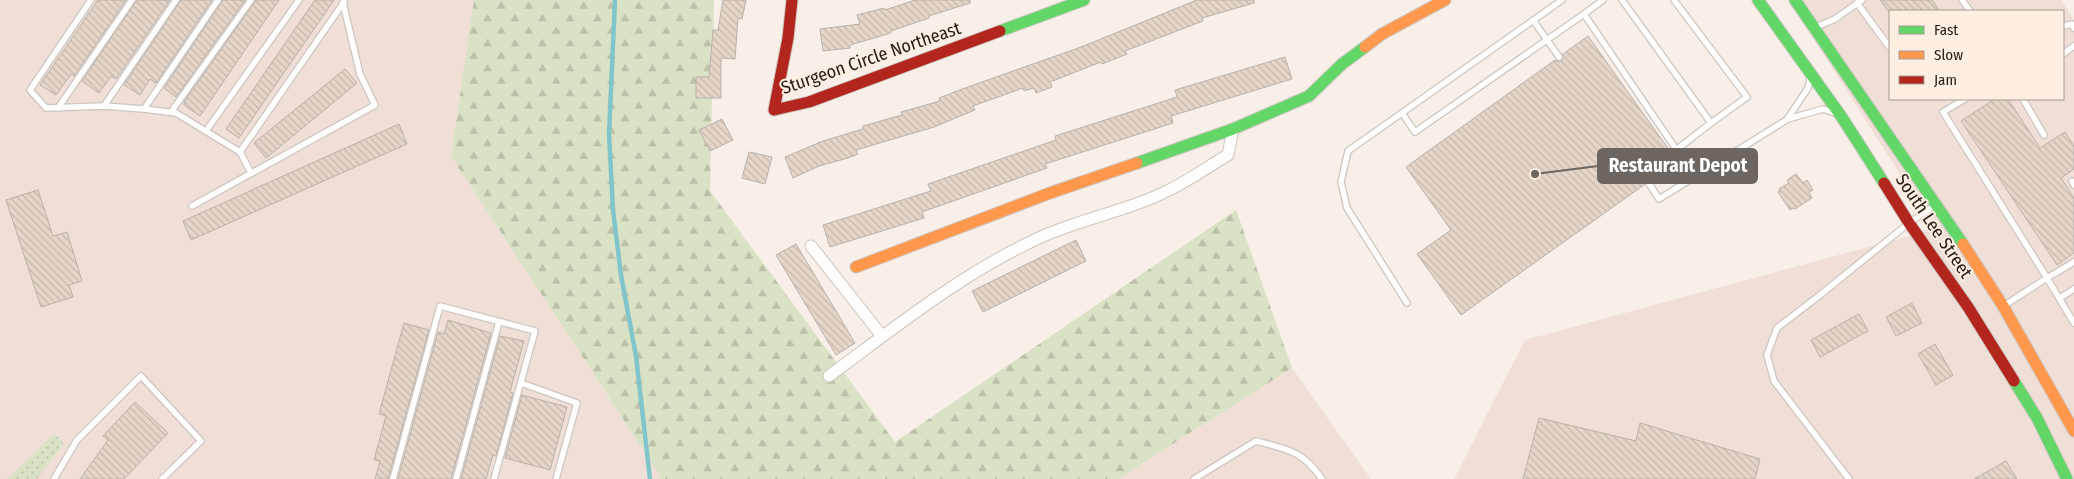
<svg xmlns="http://www.w3.org/2000/svg" width="2074" height="479" viewBox="0 0 2074 479" font-family="'Fira Sans Condensed',sans-serif">
  <style>
    .commercial { fill: #efdfd7; fill-rule: evenodd }
    .grass { fill: url(#grass-dots) }
    .forest { fill: url(#forest-firs) }
    .lines { fill: none; stroke-linecap: round; stroke-linejoin: round }
    .stream { stroke: #81c5cb; stroke-width: 4.5 }
    .building { fill: url(#building-back-hatch); stroke: #b8b1ac }
    .lane-casing { stroke: #cdc6c0; stroke-width: 8 }
    .street-casing { stroke: #cdc6c0; stroke-width: 13 }
    .fast-casing { stroke: #cdc6c0; stroke-width: 13 }
    .slow-casing { stroke: #cdc6c0; stroke-width: 13 }
    .jam-casing { stroke: #cdc6c0; stroke-width: 13 }
    .lane { stroke: #fefdfc; stroke-width: 5.5 }
    .street { stroke: #fefdfc; stroke-width: 11 }
    .fast { stroke: #63d668; stroke-width: 11 }
    .slow { stroke: #ff974d; stroke-width: 11 }
    .jam { stroke: #b3261e; stroke-width: 11 }
    .labels { text-anchor: middle; dominant-baseline: central; stroke-width: 4; stroke-linejoin: round; paint-order: stroke }
    .street-label { font-size: 18px; fill: #231c17; stroke: #fdeee2 }
    .leader { fill: none; stroke: #6d6660; stroke-width: 2 }
    .callout-dot { fill: #6d6660; stroke: #fdeee2; stroke-width: 2 }
    .callout { fill: #6d6660; stroke: #6d6660; stroke-width: 2 }
    .callout-label { font-size: 19px; text-anchor: middle; font-weight: bold; fill: #fff }
  </style>
  <defs>
    <pattern id="grass-dots" width="8" height="8" patternUnits="userSpaceOnUse" patternTransform="scale(1.25)"><rect width="8" height="8" fill="#d9e2c5"/><path d="M2 2h.1M6 6h.1" fill="none" stroke="#bac1a8" stroke-width="1.8" stroke-linecap="round"/></pattern>
    <pattern id="forest-firs" width="22" height="20" patternUnits="userSpaceOnUse" patternTransform="scale(1.25)"><rect width="22" height="20" fill="#d9e2c5"/><path d="M5 1l3.5 6h-7zM16 11l3.5 6h-7z" fill="#bac1a8"/></pattern>
    <pattern id="building-back-hatch" width="6" height="6" patternUnits="userSpaceOnUse" patternTransform="scale(1.25)"><rect width="6" height="6" fill="#e5d6c9"/><path d="M-1 5l2 2M0 0l6 6M5-1l2 2" fill="none" stroke="#c4b7ac"/></pattern>
  </defs>
  <rect width="100%" height="100%" fill="#f7efe8"/>
  <g class="commercial">
    <path d="M0,0H474L451,156L661,477L660,479H0Z"/>
    <path d="M1789,0H2061L2074,20V479H1454L1525,340L1935,229ZM1890,11H2063V99H1890Z"/>
    <path d="M1292,368L1371,479H1118Z"/>
  </g>
  <path class="grass" d="M56,436L62,441L63,444L37,479H7L51,437Z"/>
  <path class="forest" d="M474,0H714L710,191L895,442L1236,210L1292,368L1118,479H660L661,477L451,156Z"/>
  <g class="lines">
    <path class="stream" d="M615,0L609,134L613,210L621,275L636,356L650,479"/>
  </g>
  <g class="building">
    <path d="M98,0H126L74,76L71,74L56,95L40,85Z"/>
    <path d="M137,0H170L116,79L111,76L99,93L82,81Z"/>
    <path d="M181,0H212L156,83L150,79L140,95L124,85Z"/>
    <path d="M223,0H245L176,97L164,88Z"/>
    <path d="M256,0H279L200,116L184,105V102Z"/>
    <path d="M315,0H334L239,138L226,129Z"/>
    <path d="M723,0H746L742,19L738,18L735,59L721,58V98H696V77H709L713,30H718Z"/>
    <path d="M915,0H970V3L929,16V18L891,31V33L850,45V48L823,51L820,29L860,24L857,15L884,8L885,10Z"/>
    <path d="M1197,0H1254V3L1202,18L1203,21L1125,51L1127,54L1102,64L1101,62L1050,82L1052,87L1036,93L1034,88L1024,91L1023,88L973,106L975,110L934,127L856,150L858,154L848,158L819,166L793,178L785,157L823,141L863,129V126L902,115L901,112L940,101L939,98L965,88L1081,47Z"/>
    <path d="M1880,0H1932L1940,11H1888Z"/>
    <path d="M1588,36L1677,161L1652,179L1645,178L1644,185L1461,315L1417,254L1451,230L1406,167L1555,60L1559,62L1562,60L1563,54Z"/>
    <path d="M1285,57L1292,79L1171,116L1173,123L1045,164L1047,168L922,212L924,218L830,247L823,225L931,191L928,184L1056,140L1055,136L1177,97L1175,90Z"/>
    <path d="M345,69L357,83L266,158L254,143Z"/>
    <path d="M1995,99H2008L2040,148L2065,132L2074,146V169L2061,178L2074,198V253L2057,265L1961,121Z"/>
    <path d="M722,119L733,140L710,151L699,130Z"/>
    <path d="M399,124L407,144L191,240L183,221Z"/>
    <path d="M749,152L772,157L765,184L742,178Z"/>
    <path d="M1796,174L1803,183L1807,180L1813,190L1809,192L1812,198L1795,209L1794,208L1790,210L1778,192L1780,191L1779,189L1789,183L1787,180Z"/>
    <path d="M38,190L53,236L67,232L82,281L69,285L73,297L41,307L6,200Z"/>
    <path d="M1076,240L1086,261L983,312L972,291Z"/>
    <path d="M796,244L855,343L836,355L776,255Z"/>
    <path d="M1912,303L1922,323L1896,336L1886,317Z"/>
    <path d="M1859,314L1868,331L1820,357L1811,340Z"/>
    <path d="M448,320L491,333L451,479H398L438,332L444,334Z"/>
    <path d="M404,323L429,330L388,479H375L380,461L374,460L386,416L379,414Z"/>
    <path d="M500,336L524,341L510,392L513,393L496,456L493,455L486,479H461Z"/>
    <path d="M1935,344L1953,375L1936,385L1918,354Z"/>
    <path d="M522,395L567,407L550,470L505,458Z"/>
    <path d="M135,402L168,433L124,479H80L108,440L103,436Z"/>
    <path d="M1539,418L1636,441L1640,423L1760,459L1755,479H1523Z"/>
    <path d="M2006,461L2017,479H1974Z"/>
  </g>
  <g class="lines">
    <defs>
      <g id="lane">
        <path d="M91,0L30,90L46,108L104,106L144,109L218,0"/>
        <path d="M1603,0L1584,14L1695,177"/>
        <path d="M1622,0L1711,123L1747,97L1674,0"/>
        <path d="M1962,0L1970,11"/>
        <path d="M1857,3L1890,48"/>
        <path d="M1533,20L1559,57"/>
        <path d="M2063,26L2072,24L2074,28"/>
        <path d="M1816,27L1835,19L1862,0"/>
        <path d="M2063,54L2074,46"/>
        <path d="M1965,99L1943,112L2047,278L2005,305"/>
        <path d="M2023,99L2044,135"/>
        <path d="M104,106L176,0"/>
        <path d="M58,108L132,0"/>
        <path d="M144,109L176,113L240,152L344,2"/>
        <path d="M171,112L251,0"/>
        <path d="M1402,113L1415,132L1584,14"/>
        <path d="M1788,118L1808,88L1810,79"/>
        <path d="M206,131L299,0"/>
        <path d="M1676,150L1711,123"/>
        <path d="M240,152L251,173"/>
        <path d="M2072,181L2074,185"/>
        <path d="M1648,182L1659,199L1788,119L1823,109L1835,113"/>
        <path d="M192,206L375,105L360,74L343,3"/>
        <path d="M2074,262L2047,278L2074,323"/>
        <path d="M2060,298L2074,289"/>
        <path d="M1407,303L1347,208L1341,182L1348,151L1562,0"/>
        <path d="M521,383L577,403L556,479"/>
        <path d="M54,479L77,440L141,376L201,441L162,479"/>
        <path d="M393,479L440,306L535,331L494,479"/>
        <path d="M456,479L499,322"/>
        <path d="M1194,479L1256,441C1287,449 1303,451 1322,479"/>
        <path d="M1849,479L1774,381L1767,355L1777,328L1820,295L1909,223L1934,206"/>
      </g>
      <g id="street">
        <path d="M811,246L882,336"/>
        <path d="M829,376C897,326 964,272 1041,237C1083,218 1132,210 1173,188C1191,179 1209,166 1228,155L1233,129"/>
      </g>
      <g id="fast">
        <path d="M1758,0L1841,116L1884,183"/>
        <path d="M1795,0L1963,244"/>
        <path d="M1000,31L1084,0"/>
        <path d="M1137,163L1233,129L1309,96L1342,64L1365,47"/>
        <path d="M2014,381L2037,418L2067,479"/>
      </g>
      <g id="slow">
        <path d="M1365,47L1382,34L1445,0"/>
        <path d="M1963,244L2003,306L2074,431"/>
        <path d="M856,267L1050,193L1137,163"/>
      </g>
      <g id="jam">
        <path d="M792,0L788,38L774,110L809,102L1000,31"/>
        <path d="M1884,183L1909,223L1968,307L2014,381"/>
      </g>
    </defs>
    <use href="#lane" class="lane-casing"/>
    <use href="#street" class="street-casing"/>
    <use href="#fast" class="fast-casing"/>
    <use href="#slow" class="slow-casing"/>
    <use href="#jam" class="jam-casing"/>
    <use href="#lane" class="lane"/>
    <use href="#street" class="street"/>
    <use href="#fast" class="fast"/>
    <use href="#slow" class="slow"/>
    <use href="#jam" class="jam"/>
  </g>
  <g class="labels">
    <g class="street-label">
      <text transform="translate(871 58) rotate(-19)">Sturgeon Circle Northeast</text>
      <text transform="translate(1934 226) rotate(56)">South Lee Street</text>
    </g>
  </g>
  <path class="leader" d="M1535 174L1598 166"/>
  <circle class="callout-dot" cx="1535" cy="174" r="5"/>
  <rect class="callout" x="1598" y="149" width="159" height="34" rx="5"/>
  <g class="callout-label">
    <text x="1678" y="172">Restaurant Depot</text>
  </g>
  <rect x="1889" y="10" width="175" height="90" fill="#fdeee2" stroke="#a69a91"/>
  <rect x="1899" y="26" width="25" height="8" fill="#63d668" stroke="#a69a91"/>
  <text x="1934" y="35" font-size="15" fill="#231c17">Fast</text>
  <rect x="1899" y="51" width="25" height="8" fill="#ff974d" stroke="#a69a91"/>
  <text x="1934" y="60" font-size="15" fill="#231c17">Slow</text>
  <rect x="1899" y="76" width="25" height="8" fill="#b3261e" stroke="#a69a91"/>
  <text x="1934" y="85" font-size="15" fill="#231c17">Jam</text>
</svg>
